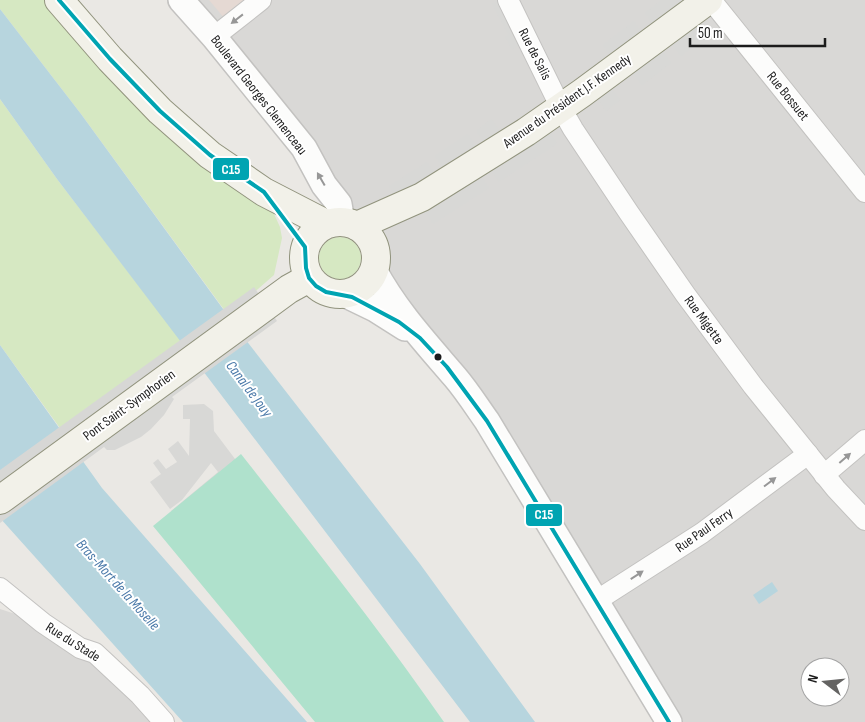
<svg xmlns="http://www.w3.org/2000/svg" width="865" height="722" viewBox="0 0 865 722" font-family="'Sofia Sans Condensed',sans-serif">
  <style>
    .residential { fill: #d9d8d6; fill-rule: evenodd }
    .religious { fill: #d8d8d6 }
    .military { fill: #e5d9d3 }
    .grass { fill: #d6e8c2 }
    .pitch { fill: #afe1cc }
    .water { fill: #b7d5de }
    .pier { fill: #d7d7d5 }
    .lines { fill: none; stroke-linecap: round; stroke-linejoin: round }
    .minor-casing { stroke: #c3c2c0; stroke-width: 22 }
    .tertiary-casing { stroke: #c3c2c0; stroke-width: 28 }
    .secondary-casing { stroke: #91937d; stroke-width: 30 }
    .minor { stroke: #fcfcfb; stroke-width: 20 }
    .tertiary { stroke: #fcfcfb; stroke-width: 25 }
    .secondary { stroke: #f2f1e9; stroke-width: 28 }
    .bus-1-casing { stroke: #fff; stroke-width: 8 }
    .bus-1 { stroke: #00a4b2; stroke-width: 4 }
    .oneway { fill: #979797 }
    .bus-dot { fill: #1c1c1c; stroke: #fff; stroke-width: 2 }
    .labels { text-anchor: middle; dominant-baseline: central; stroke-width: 4; stroke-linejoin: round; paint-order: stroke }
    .street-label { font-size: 14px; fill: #1c1c1c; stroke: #fff }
    .water-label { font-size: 15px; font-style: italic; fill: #4a79a9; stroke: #fff }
    .line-badge { stroke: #fff; stroke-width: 2 }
    .badge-label { font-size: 14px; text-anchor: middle; font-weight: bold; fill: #fff }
  </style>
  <rect width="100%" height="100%" fill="#eae8e4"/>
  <g class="residential">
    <path d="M174,0H865V722H669L457,379L324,185ZM810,667H840V697H810Z"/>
    <path d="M0,609L43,623L164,722H0Z"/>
  </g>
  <g class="religious">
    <path d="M498,0L520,45L512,50L505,37L510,34L507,33L492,4Z"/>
    <path d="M662,0H685L653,24L645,13Z"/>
    <path d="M634,21L642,33L611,56L603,45Z"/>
    <path d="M699,24L707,36L681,56L672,44Z"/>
    <path d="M663,52L671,63L642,85L633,73Z"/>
    <path d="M612,89L621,100L606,111L598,100Z"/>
    <path d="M492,119L500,131L483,142L476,130Z"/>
    <path d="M551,133L557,144L499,182L490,170L540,137Z"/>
    <path d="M468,134L476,146L443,167L435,156Z"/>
    <path d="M427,162L435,174L397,198L389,186Z"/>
    <path d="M481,176L489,188L433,224L425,212Z"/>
    <path d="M204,404L213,411L214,431L287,528L171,511L218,472L211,463L182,500L170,509L150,482L161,474L153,463L158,459L166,469L177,462L168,449L178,441L189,456L190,419H183V405Z"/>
  </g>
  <path class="military" d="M209,0H247L225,19Z"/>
  <g class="grass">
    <path d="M0,0H62L264,192L280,227L282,238L274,275L228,315L81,114L0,9Z"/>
    <path d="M0,99L57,179L185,346L65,435L0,345Z"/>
    <circle cx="340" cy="258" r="21"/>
  </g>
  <path class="pitch" d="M241,454C310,542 380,630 444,722H315L153,526Z"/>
  <g class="water">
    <path d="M0,9L81,114L242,335L420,564L535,722H470L57,179L0,99Z"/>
    <path d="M0,345L102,488L307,722H183L0,518Z"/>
    <path d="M772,582L778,591L759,604L753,595Z"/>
  </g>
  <path class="pier" d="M254,287L277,321L172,397L174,399L164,415L151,429L141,437L115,450H107L104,447L0,523V470Z"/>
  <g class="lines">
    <defs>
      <g id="minor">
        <path d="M508,0L561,108L573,129L629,213L685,294L753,386L836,489L865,520"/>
        <path d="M711,0L865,192"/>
        <path d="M214,37L261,0"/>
        <path d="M824,475L865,440"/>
        <path d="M0,588L43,623L80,648L95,653L140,695L164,722"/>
        <path d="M596,601L702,533L808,454"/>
      </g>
      <g id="tertiary">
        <path d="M181,0L214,37L304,148L324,185L339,204L342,222"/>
        <path d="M374,270C396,311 426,343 455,377C467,391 477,407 487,421L669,722"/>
        <path d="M344,294L375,309L405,328"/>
      </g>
      <g id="secondary">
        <path d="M59,0L110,59L160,111L210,155L264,192L326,224"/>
        <circle cx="340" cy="258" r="36"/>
        <path d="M357,226L422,197L526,132L582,93L708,0"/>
        <path d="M0,500L289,289L309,278"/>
      </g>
    </defs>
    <use href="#minor" class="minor-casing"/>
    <use href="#tertiary" class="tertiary-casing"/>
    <use href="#secondary" class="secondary-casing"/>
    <use href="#minor" class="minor"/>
    <use href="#tertiary" class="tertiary"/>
    <use href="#secondary" class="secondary"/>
    <defs>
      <path id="bus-1" d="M59,0L110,59L160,111L210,155L264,192L305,247L306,268L309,278L316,286L326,292L352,297L399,322L420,338L447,367L487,421L669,722"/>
    </defs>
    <use href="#bus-1" class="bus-1-casing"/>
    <use href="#bus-1" class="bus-1"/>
  </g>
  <defs><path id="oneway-solid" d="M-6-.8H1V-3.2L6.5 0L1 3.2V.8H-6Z" transform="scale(1.25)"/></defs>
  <g class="oneway">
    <use href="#oneway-solid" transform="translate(237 19) rotate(142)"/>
    <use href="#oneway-solid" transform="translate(321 179) rotate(-120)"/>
    <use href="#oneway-solid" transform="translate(845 458) rotate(-41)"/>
    <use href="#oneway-solid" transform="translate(770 482) rotate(-37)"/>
    <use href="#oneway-solid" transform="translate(637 575) rotate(-33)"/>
  </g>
  <circle class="bus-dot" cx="438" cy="357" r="4.5"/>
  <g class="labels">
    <g class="street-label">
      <text transform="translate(535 54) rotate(63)">Rue de Salis</text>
      <text transform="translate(259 95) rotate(52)">Boulevard Georges Clemenceau</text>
      <text transform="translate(788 96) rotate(51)">Rue Bossuet</text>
      <text transform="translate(567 101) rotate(-35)">Avenue du Président J.F. Kennedy</text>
      <text transform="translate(704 320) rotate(54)">Rue Migette</text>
      <text transform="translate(129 405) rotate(-36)">Pont Saint-Symphorien</text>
      <text transform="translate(704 530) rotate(-35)">Rue Paul Ferry</text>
      <text transform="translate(73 642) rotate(32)">Rue du Stade</text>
    </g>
    <g class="water-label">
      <text transform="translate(249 389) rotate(53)">Canal de Jouy</text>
      <text transform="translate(118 585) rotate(48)">Bras-Mort de la Moselle</text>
    </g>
  </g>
  <g class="line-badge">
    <rect x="212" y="157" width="38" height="24" rx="5" fill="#00a4b2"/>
    <rect x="525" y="503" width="38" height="24" rx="5" fill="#00a4b2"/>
  </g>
  <g class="badge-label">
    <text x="231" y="174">C15</text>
    <text x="544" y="519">C15</text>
  </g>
  <g transform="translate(825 682) rotate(286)"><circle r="24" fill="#ffffff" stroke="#a4a4a4"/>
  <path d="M0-4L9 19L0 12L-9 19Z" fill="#646362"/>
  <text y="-8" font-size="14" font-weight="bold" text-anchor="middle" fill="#1c1c1c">N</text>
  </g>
  <path d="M690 38v8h135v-8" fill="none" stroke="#1c1c1c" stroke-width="2.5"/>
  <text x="698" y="38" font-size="15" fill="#1c1c1c" stroke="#ffffff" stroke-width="4" paint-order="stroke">50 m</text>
</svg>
